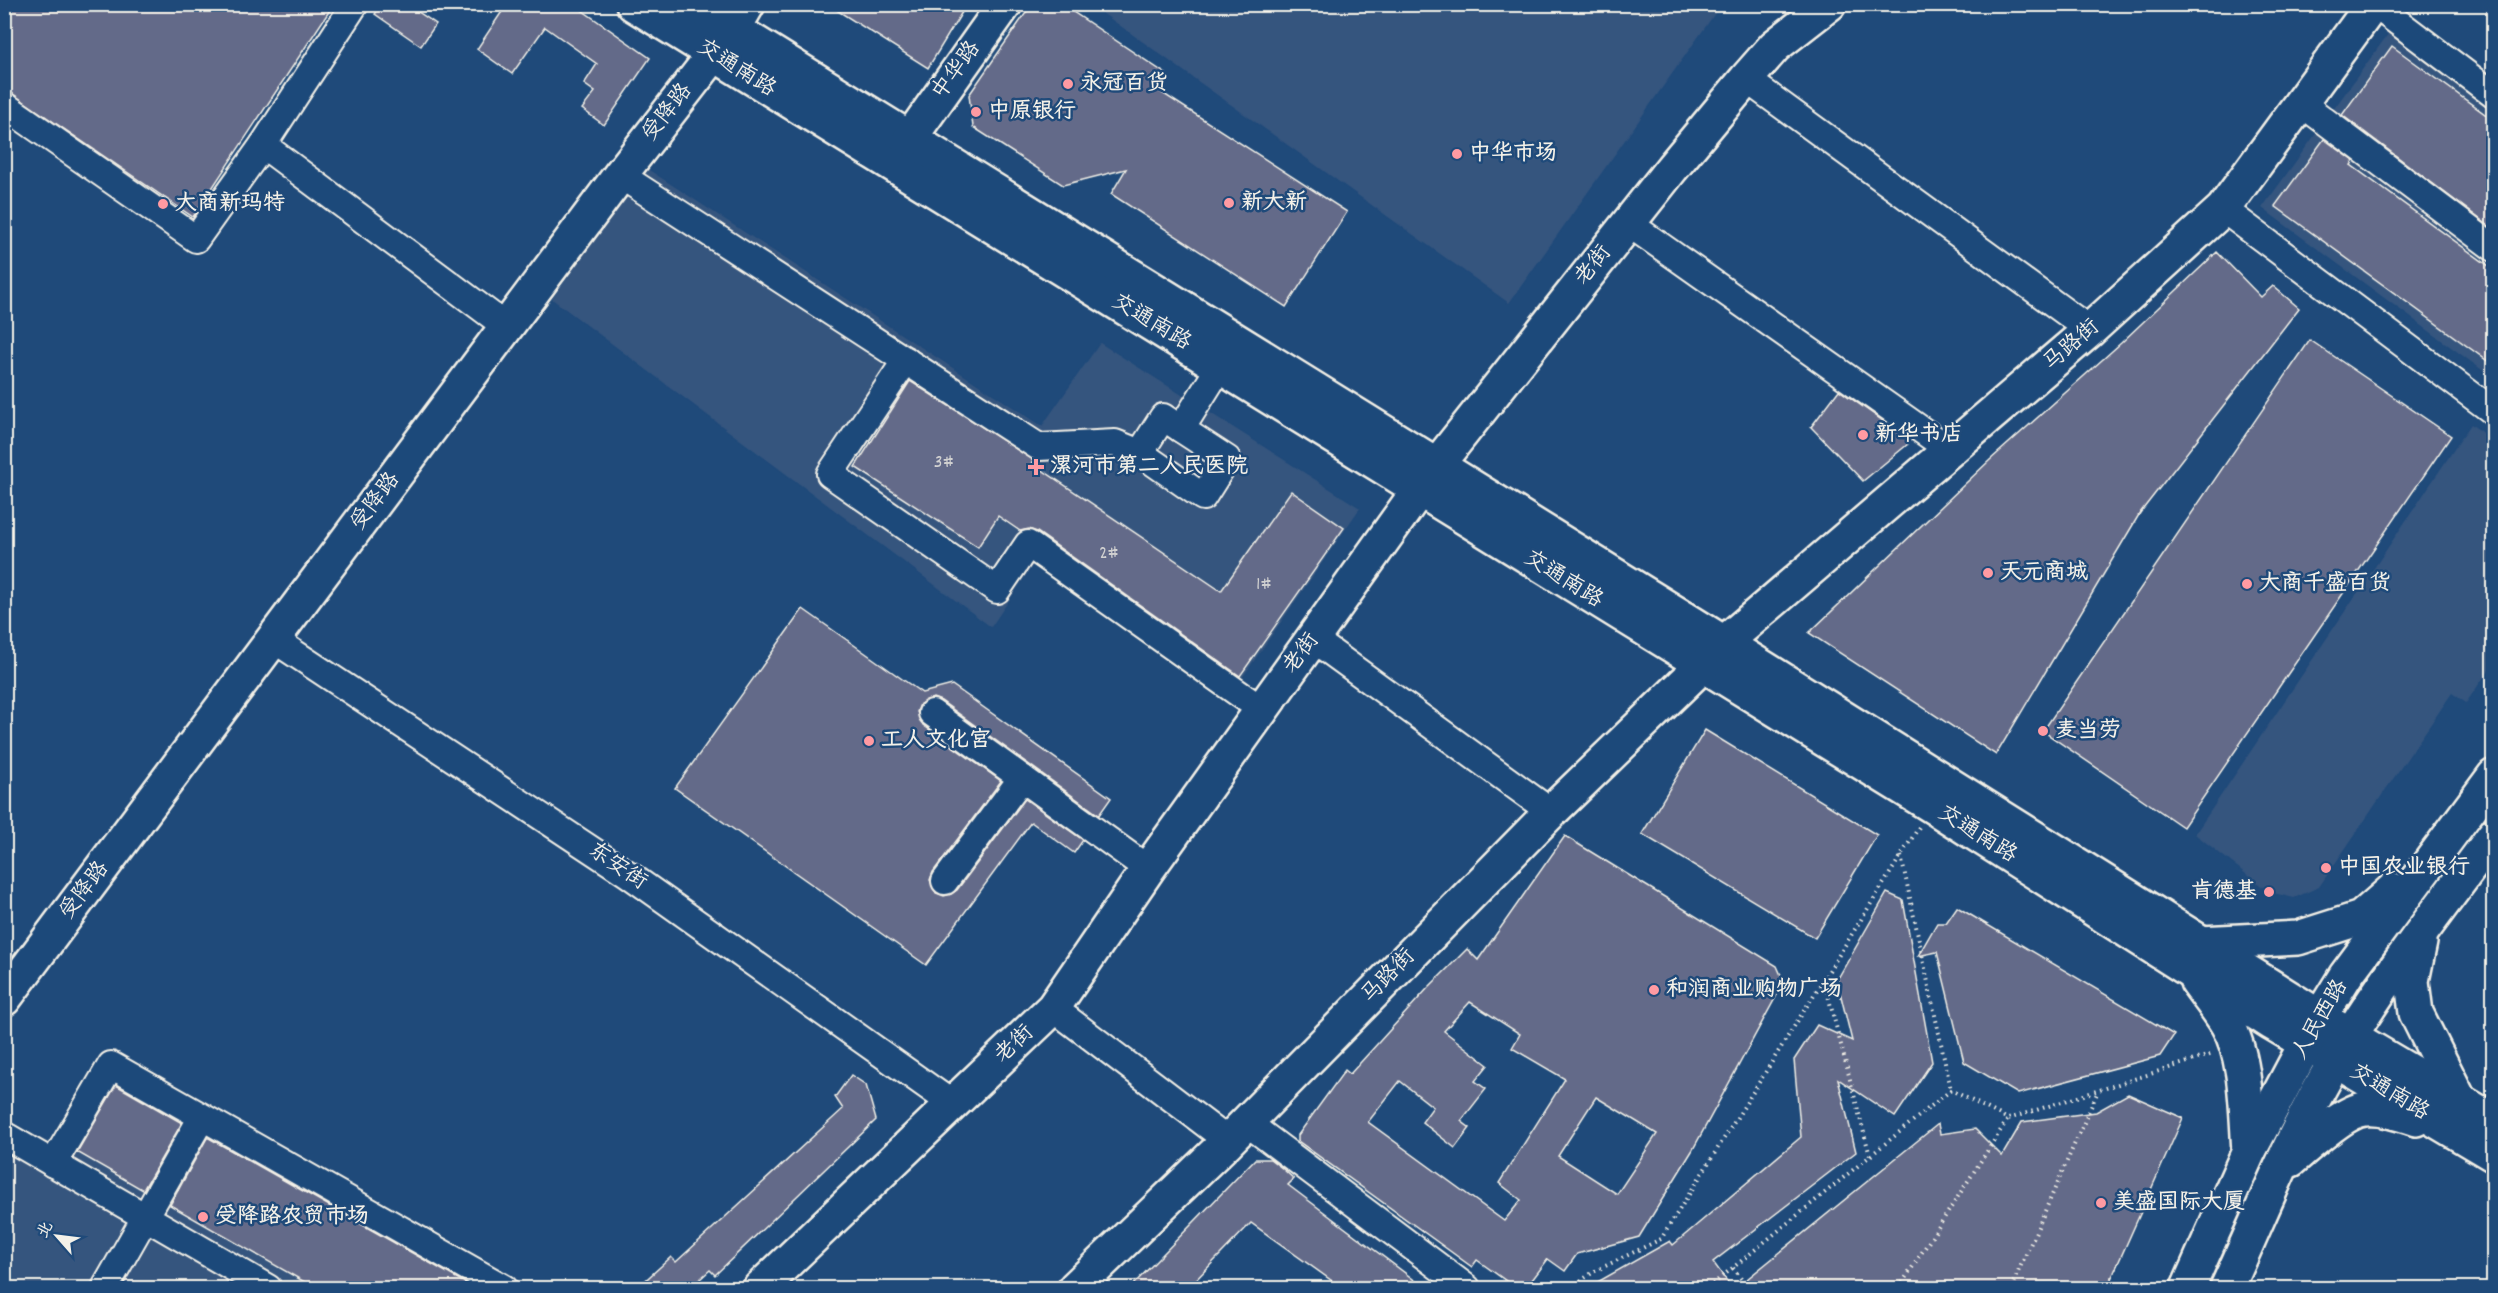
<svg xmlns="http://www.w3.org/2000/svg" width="2498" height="1293" viewBox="0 0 2498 1293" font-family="Dekko,'LXGW WenKai TC',sans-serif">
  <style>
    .built { fill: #34547e }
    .building { fill: #646b89; stroke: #f4f1e8; stroke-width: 1.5; fill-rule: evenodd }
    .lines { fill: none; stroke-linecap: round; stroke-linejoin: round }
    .street-casing { stroke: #f4f1e8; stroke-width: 30 }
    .secondary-casing { stroke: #f4f1e8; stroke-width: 38 }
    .path { stroke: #f4f1e8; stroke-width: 4; stroke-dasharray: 1.5 4.5; stroke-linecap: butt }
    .street { stroke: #1f4a7a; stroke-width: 26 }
    .secondary { stroke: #1f4a7a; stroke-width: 33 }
    .poi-dot { fill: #ff9aa2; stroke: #1f4a7a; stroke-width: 2 }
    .labels { text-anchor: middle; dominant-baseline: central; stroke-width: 5; stroke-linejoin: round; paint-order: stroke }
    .number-label { font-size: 20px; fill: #d0d0d0 }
    .street-label { font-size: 22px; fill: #f4f1e8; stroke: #1f4a7a }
    .poi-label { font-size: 22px; font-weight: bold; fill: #f4f1e8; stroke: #1f4a7a; text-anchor: start }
  </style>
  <rect width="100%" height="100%" fill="#1f4a7a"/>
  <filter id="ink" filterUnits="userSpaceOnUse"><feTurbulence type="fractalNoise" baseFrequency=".0167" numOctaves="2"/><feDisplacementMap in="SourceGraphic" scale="12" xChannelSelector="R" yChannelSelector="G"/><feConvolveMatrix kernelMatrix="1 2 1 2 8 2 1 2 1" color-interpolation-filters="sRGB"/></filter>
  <g filter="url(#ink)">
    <g class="built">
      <path d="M1091,5H1721L1509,303Z"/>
      <path d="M2391,30L2493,108V378L2262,208Z"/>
      <path d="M646,168L1042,426L1100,343L1360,508L1229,697L1035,562L991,627L552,299Z"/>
      <path d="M2471,424L2493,441V664L2466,703L2452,693L2319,887L2294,898L2269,892L2195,834Z"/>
      <path d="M112,1052L527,1288H5L4,1118L55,1146Z"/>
    </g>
    <g class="building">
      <path d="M4,4H334L193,217L4,88Z"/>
      <path d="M382,4H422L417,11L436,24L421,46L375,14Z"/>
      <path d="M507,4H573L650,58L604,125L582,109L595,92L584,84L597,64L545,27L512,74L477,49Z"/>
      <path d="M827,4H967L928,68Z"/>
      <path d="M1032,4H1061L1166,74L1156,89L1347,212L1286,307L1111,194L1126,169L1063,185L973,127L969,95Z"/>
      <path d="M2392,46L2493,120V229L2342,115Z"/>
      <path d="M2324,139L2354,161L2351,165L2493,269V365L2275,206Z"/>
      <path d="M2217,252L2261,297L2273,286L2299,308L2140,513L1996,755L1809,633L1990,460L2121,343Z"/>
      <path d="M2310,340L2451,436L2183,827L2043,731Z"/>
      <path d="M910,381L1034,460L1032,463L1221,591L1291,491L1344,528L1240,676L1037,532L1029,529L1020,531L998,516L978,547L855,467Z"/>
      <path d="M1839,390L1907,438L1908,444L1863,481L1811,427Z"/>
      <path d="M803,609L922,693L952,685L1111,798L1099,815L941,701L933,698L920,704L917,712L923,725L1001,781L933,872L930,880L936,893L944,896L951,894L957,890L1025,799L1083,840L1074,853L1031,822L926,965L675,788Z"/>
      <path d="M1705,730L1877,835L1815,938L1642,834Z"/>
      <path d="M1565,836L1777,966L1784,982L1692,1151L1639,1237L1577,1254L1565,1271L1548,1259L1526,1288H1516L1477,1260L1472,1267L1298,1141V1135L1345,1070L1350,1074L1428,988L1467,949L1478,960ZM1470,1002L1520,1034L1512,1048L1565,1079L1499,1183L1521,1200L1504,1221L1368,1122L1400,1081L1433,1107L1422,1122L1455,1148L1470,1128L1461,1121L1486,1089L1475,1081L1488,1065L1444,1031ZM1596,1097L1657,1134L1617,1194L1558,1156Z"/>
      <path d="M1887,893L1903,900L1932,1062L1895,1117L1838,1079L1856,1152L1713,1262L1732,1288H1587L1670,1241L1673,1245L1801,1137L1794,1060L1817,1025L1852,1041L1837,980Z"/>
      <path d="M1957,907L2174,1035L2160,1056L2018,1094L1964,1062L1937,952L1918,956L1937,923H1946Z"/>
      <path d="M851,1075L866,1085L876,1120L715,1275L710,1270L690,1288H637L671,1257L676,1262L843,1109L835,1097Z"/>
      <path d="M116,1085L182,1123L143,1190L77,1152Z"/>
      <path d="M2128,1094L2183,1118L2107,1288H1736L1938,1124L1940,1134L1975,1129L2002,1156L2022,1122L2096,1112Z"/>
      <path d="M207,1138H209L474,1288H315L170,1205Z"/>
      <path d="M1255,1159H1270L1283,1169L1294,1179L1288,1185L1425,1288H1342L1251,1223L1188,1288H1130Z"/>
    </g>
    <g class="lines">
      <defs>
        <g id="street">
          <path d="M2374,4L2494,95"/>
          <path d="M1746,79L2090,330"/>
          <path d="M2301,103L2494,248"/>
          <path d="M4,105L196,239L263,145L355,4"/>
          <path d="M263,145L507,327"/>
          <path d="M620,175L1039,447L1115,443L1140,453L1203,497L1227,459L1181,429L1221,365"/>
          <path d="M2223,209L2494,412"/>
          <path d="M1628,223L1950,450"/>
          <path d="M906,360L830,474L997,590L1028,544L1262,710"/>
          <path d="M1140,453L1163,417L1181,429"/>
          <path d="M273,639L628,874L954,1105"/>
          <path d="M1313,639L1551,812"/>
          <path d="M932,713L1148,869"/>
          <path d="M945,881L1022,778"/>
          <path d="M1053,1008L1228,1141"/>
          <path d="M1246,1122L1467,1288"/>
          <path d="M4,1135L268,1288"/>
          <path d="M53,1164L111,1065L504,1288"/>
          <path d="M105,1288L202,1117"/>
        </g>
        <g id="secondary">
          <path d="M633,4L1932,806L2272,1023L2494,1155"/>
          <path d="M693,4L1724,643L2350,1036L2494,1121"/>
          <path d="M910,138L1005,4"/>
          <path d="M1724,643L2090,330L2223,209L2373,4"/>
          <path d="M2420,942L2412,981L2416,1013L2461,1103"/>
          <path d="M2200,943L2298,938L2361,918L2393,890"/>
          <path d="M2197,982C2207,996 2218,1009 2227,1024C2247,1057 2246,1113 2249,1151"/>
          <path d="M4,999L620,175L733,30L748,4"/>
          <path d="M2291,1160C2308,1146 2343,1111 2365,1109C2382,1107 2400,1114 2416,1119"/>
          <path d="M760,1288L1053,1008L1148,869L1436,466L1672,168L1746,79L1775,46L1829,4"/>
          <path d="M1075,1288L1228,1141L1551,812L1702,666"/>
          <path d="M2188,1288L2249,1151L2320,1017L2346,975L2494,776"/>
          <path d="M2227,1288C2262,1212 2293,1131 2337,1058C2383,980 2440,908 2494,835"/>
        </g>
      </defs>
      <use href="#street" class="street-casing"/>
      <use href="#secondary" class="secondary-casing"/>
      <g class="path">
        <path d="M1901,856L1951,1090"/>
        <path d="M1824,980L1870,1156"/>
        <path d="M1733,1268L1748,1288"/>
        <path d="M1570,1288L1595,1271L1661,1239L1919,827"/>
        <path d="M1708,1288L1951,1090L2008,1119L2213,1054"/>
        <path d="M1899,1288L2008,1119"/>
        <path d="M2011,1288L2098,1091"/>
      </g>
      <use href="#street" class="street"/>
      <use href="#secondary" class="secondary"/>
    </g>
  </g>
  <g class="poi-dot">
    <circle cx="1068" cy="84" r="6"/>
    <circle cx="976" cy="112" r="6"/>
    <circle cx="1457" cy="154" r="6"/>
    <circle cx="1229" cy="203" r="6"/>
    <circle cx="163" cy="204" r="6"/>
    <circle cx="1863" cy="435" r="6"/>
    <path d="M1033 458h6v6h6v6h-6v6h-6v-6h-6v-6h6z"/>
    <circle cx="1988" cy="573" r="6"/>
    <circle cx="2247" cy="584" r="6"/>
    <circle cx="2043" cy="731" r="6"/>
    <circle cx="869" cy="741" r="6"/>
    <circle cx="2326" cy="868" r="6"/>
    <circle cx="2269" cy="892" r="6"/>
    <circle cx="1654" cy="990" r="6"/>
    <circle cx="2101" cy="1203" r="6"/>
    <circle cx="203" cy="1217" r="6"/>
  </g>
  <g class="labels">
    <g class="number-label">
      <text x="944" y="463">3#</text>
      <text x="1109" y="554">2#</text>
      <text x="1264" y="585">1#</text>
    </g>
    <g class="street-label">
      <text transform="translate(736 69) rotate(32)">交通南路</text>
      <text transform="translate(957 71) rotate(-54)">中华路</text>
      <text transform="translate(668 113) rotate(-52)">受降路</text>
      <text transform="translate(1594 266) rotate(-52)">老街</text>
      <text transform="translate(1151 323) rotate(31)">交通南路</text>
      <text transform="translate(2072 346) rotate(-41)">马路街</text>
      <text transform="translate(376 502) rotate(-53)">受降路</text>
      <text transform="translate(1563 580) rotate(32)">交通南路</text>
      <text transform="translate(1302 654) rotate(-54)">老街</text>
      <text transform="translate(1977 835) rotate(32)">交通南路</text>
      <text transform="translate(617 867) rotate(34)">东安街</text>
      <text transform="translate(85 891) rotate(-53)">受降路</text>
      <text transform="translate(1389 977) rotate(-46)">马路街</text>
      <text transform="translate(2321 1020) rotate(-60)">人民西路</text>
      <text transform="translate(1015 1045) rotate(-44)">老街</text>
      <text transform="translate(2389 1093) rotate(31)">交通南路</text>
    </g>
    <g class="poi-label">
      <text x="1080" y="84">永冠百货</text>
      <text x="988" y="112">中原银行</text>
      <text x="1469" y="154">中华市场</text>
      <text x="1241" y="203">新大新</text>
      <text x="175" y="204">大商新玛特</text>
      <text x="1875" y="435">新华书店</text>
      <text x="1050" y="467">漯河市第二人民医院</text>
      <text x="2000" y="573">天元商城</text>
      <text x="2259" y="584">大商千盛百货</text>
      <text x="2055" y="731">麦当劳</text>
      <text x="881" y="741">工人文化宫</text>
      <text x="2338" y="868">中国农业银行</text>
      <text x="2257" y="892" text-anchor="end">肯德基</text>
      <text x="1666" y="990">和润商业购物广场</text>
      <text x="2113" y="1203">美盛国际大厦</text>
      <text x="215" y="1217">受降路农贸市场</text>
    </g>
  </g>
  <rect width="2498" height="1293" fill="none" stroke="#1f4a7a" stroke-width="24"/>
  <rect x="12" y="12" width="2474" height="1269" fill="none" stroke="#f4f1e8" stroke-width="2" filter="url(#ink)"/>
  <g transform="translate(57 1236) rotate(298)" stroke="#1f4a7a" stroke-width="4.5" paint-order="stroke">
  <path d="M0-4.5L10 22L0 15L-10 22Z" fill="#f4f1e8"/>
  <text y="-9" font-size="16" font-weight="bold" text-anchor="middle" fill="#f4f1e8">北</text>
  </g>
</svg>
